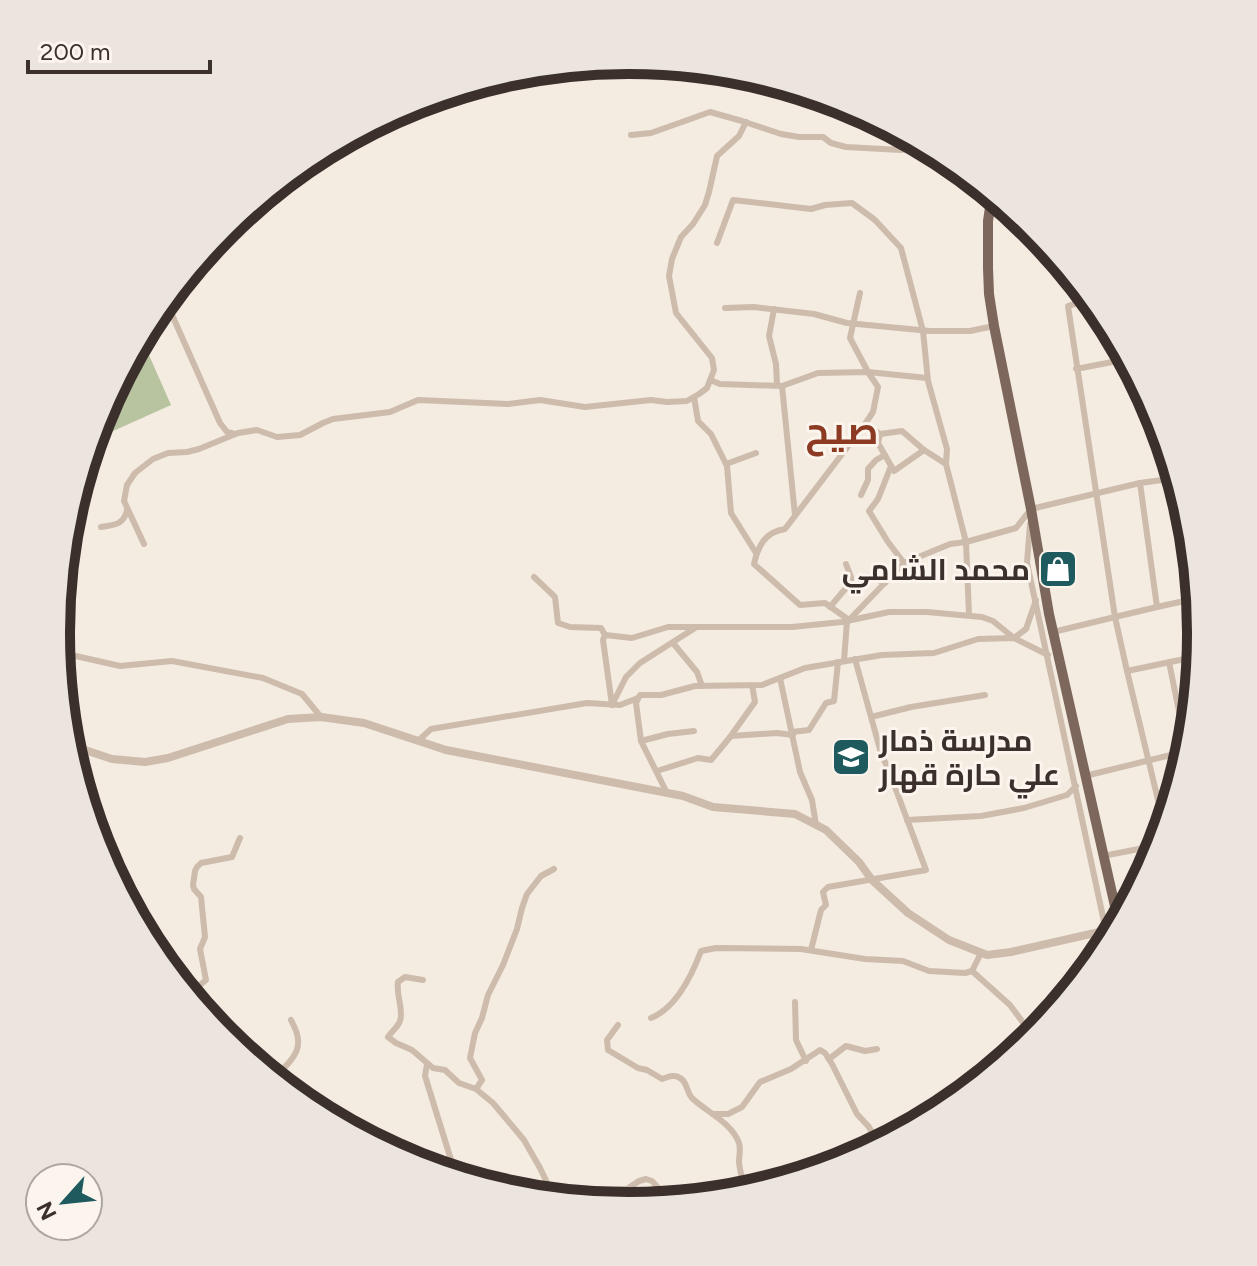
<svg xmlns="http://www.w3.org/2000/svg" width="1257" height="1266" viewBox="0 0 1257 1266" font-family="Figtree,Cairo,sans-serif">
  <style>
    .green { fill: #b8c4a0 }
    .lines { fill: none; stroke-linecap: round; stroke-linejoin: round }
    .minor { stroke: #cdbbac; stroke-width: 6 }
    .tertiary { stroke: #cdbbac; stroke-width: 8 }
    .primary { stroke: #7d675c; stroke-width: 10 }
    .labels { text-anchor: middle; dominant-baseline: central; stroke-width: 6; stroke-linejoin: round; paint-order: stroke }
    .poi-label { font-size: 30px; font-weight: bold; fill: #3b302b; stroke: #fbf5ee; text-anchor: end }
    .district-label { font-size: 38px; font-weight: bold; fill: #8c3b22; stroke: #fbf5ee }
    .rim { fill: none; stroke: #3b302b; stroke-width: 10 }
  </style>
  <rect width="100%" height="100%" fill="#f4ebe1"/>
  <path class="green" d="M141,337L171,405L91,441L100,413Z"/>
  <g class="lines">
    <g class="minor">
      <path d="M631,135L651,133L710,112L742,121L781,134L799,137H823L831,143L846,147L901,150L917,146L921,143"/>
      <path d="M717,243L733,200L811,209L825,205L852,203L875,220L901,248L923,331L928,381L947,449L946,464L966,542L969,615"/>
      <path d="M860,293L850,338L868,372L878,387L873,412L865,424"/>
      <path d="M1090,298L1088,300L1068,306L1115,617L1157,607"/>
      <path d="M165,299L220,423L227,432L235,434"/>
      <path d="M725,308L754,307L814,314L847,323L930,331H970L994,326"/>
      <path d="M774,309L769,336L776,364L777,385"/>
      <path d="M1076,369L1128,359"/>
      <path d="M710,380L720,384L782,386L795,515"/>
      <path d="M782,386L818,373L868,372L927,378"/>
      <path d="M694,397L698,421L711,434L727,466L731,513L756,553"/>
      <path d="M880,434L878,443L894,471L924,450"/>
      <path d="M726,464L756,453"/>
      <path d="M946,464L924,450L902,431L880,434L865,424L785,529C765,532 758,546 754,564L800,605L825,603L849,620L904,563L950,544L966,542L1016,528L1031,509L1140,483L1177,478"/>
      <path d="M891,466L878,499L869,511L888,542L904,563"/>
      <path d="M1170,480L1197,591"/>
      <path d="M1140,483L1157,607L1198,598"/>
      <path d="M861,495L868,480V469L876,460L885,455"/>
      <path d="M1030,524L1027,563L1106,931"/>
      <path d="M101,527C114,525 124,525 127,510"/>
      <path d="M144,544L124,501L127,485L135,473L153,459L168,453L187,452L199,449L238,433L257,430L277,437L300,435L323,423L333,419L390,412L418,400L508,404L540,400L585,407L651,400L667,402L687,401L699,394L707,388L714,370L712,358L676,313L669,276L672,259L681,237L693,224L705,205L709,192L717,156L739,136L746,122"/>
      <path d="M869,576L885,583"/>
      <path d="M534,577L555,597L558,623L570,627L601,628L605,635L632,638L668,627H792L842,622L889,612H927L982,617L993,621L1014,638L1026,629L1036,600"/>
      <path d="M830,607L851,582V577L846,564"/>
      <path d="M1053,632L1115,617L1127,671L1199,656"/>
      <path d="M605,635L603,640L612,705"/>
      <path d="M673,643L697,672L702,686"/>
      <path d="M58,652L120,666L172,661L263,678L302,694L321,717"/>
      <path d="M844,661L847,621"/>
      <path d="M1127,671L1158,800"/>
      <path d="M780,678L800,772L812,800L816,825"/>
      <path d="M612,705L626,677L640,663L695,628"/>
      <path d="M871,717L911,707L985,695"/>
      <path d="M792,732L809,730L826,703L834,701L838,662"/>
      <path d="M730,737L755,702L752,685"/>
      <path d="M418,741L431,729L587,703L620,705L638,698"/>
      <path d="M641,741L636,703L640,695H661L695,686L762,685L805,668L882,655L934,653L978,639L1014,638L1048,655"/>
      <path d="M657,771L698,758L711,760L731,736L777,733L793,735"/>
      <path d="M1085,776L1187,751L1169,662"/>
      <path d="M667,793L641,741L668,734L694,731"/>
      <path d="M907,820L981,816L1024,808L1067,795L1076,786"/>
      <path d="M1165,826L1158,800L1175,795"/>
      <path d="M117,853L124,878L120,890"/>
      <path d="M1103,856L1159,845"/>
      <path d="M811,950L821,910L826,905L823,892L828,887L926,870L889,771L881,753L855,659"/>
      <path d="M972,971L1010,1005L1027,1028L1029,1041"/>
      <path d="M423,980L405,977L398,982C396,996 404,1010 400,1021C398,1027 392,1031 388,1037L396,1043L412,1050L433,1068L445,1070L459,1083L476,1089L493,1103L524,1140L540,1168L553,1195L558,1199"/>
      <path d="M185,991L200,985L206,980L200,949L205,937L201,897L194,889L193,885L195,871L197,867L201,863L232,857L240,838"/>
      <path d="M795,1002L796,1040L806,1061"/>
      <path d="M651,1018C676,1008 692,975 701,951L716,948L801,949L865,959L903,961L929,971L965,973L972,971L981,953"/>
      <path d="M618,1025L607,1040L608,1050L638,1068L647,1070L662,1079C668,1077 674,1074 680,1078C688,1082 686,1093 693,1099C707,1112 732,1123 739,1143C741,1149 739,1155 739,1162C740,1172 743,1183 746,1193"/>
      <path d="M829,1059L846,1046L865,1051L877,1049"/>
      <path d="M427,1064L425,1076L456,1176"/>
      <path d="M276,1075L314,1111"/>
      <path d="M272,1077C283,1070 300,1055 298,1040C298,1033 294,1026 291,1020"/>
      <path d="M476,1089L482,1080L470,1058L475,1033L482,1018L488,995L503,965L517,929L522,908L527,894L541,876L554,869"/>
      <path d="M713,1114H728L742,1107L760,1082L791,1069L820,1050L825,1053L832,1064L857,1114L869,1127L879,1145"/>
      <path d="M567,1199L597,1191L627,1189L639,1181L646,1179L652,1181L670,1201"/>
    </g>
    <path class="tertiary" d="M67,744L112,759L145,762L168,758L288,719L321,717L364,723L446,750L683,796L713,807L795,814L826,830L859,862L872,880L908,913L949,940L987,955L1011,952L1117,928"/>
    <path class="primary" d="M992,194L988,221V268L989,294L994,326L1031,509L1049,614L1119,924"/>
  </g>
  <defs>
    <symbol id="shop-square" viewBox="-11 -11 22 22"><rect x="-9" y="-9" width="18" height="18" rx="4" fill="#1f5a5e" stroke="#fbf5ee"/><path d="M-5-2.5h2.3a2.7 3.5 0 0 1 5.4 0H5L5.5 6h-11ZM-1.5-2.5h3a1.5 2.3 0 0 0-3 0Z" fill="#fff"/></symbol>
    <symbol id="school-square" viewBox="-11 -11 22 22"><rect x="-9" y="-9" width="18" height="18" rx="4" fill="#1f5a5e" stroke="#fbf5ee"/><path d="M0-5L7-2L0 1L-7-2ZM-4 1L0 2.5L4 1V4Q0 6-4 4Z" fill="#fff"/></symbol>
  </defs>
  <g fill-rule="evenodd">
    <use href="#shop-square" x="1036" y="547" width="44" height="44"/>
    <use href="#school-square" x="829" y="735" width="44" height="44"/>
  </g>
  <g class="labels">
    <g class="poi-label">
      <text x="1030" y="569">محمد الشامي</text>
      <text x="879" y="740" text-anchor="start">مدرسة ذمار<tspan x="879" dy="34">علي حارة قهار</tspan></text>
    </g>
    <g class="district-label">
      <text x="842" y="431">صيح</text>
    </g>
  </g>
  <path d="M0 0H1257V1266H0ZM628 74H629A558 558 0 0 1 1187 632V634A558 558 0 0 1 629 1192H628A558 558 0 0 1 70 634V632A558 558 0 0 1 628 74Z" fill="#ece5de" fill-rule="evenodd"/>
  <path class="rim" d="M628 74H629A558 558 0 0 1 1187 632V634A558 558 0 0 1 629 1192H628A558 558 0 0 1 70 634V632A558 558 0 0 1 628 74Z"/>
  <g transform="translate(64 1202) rotate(243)"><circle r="38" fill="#fbf5ee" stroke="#aea6a0" stroke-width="2"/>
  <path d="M0-6L14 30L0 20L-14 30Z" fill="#1f5a5e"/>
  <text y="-12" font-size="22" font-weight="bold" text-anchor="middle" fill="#3b302b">N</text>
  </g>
  <path d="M28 60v12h182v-12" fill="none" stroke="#3b302b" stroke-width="4"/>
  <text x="40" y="60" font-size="24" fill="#3b302b" stroke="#fbf5ee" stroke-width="6" paint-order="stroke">200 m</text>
</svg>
